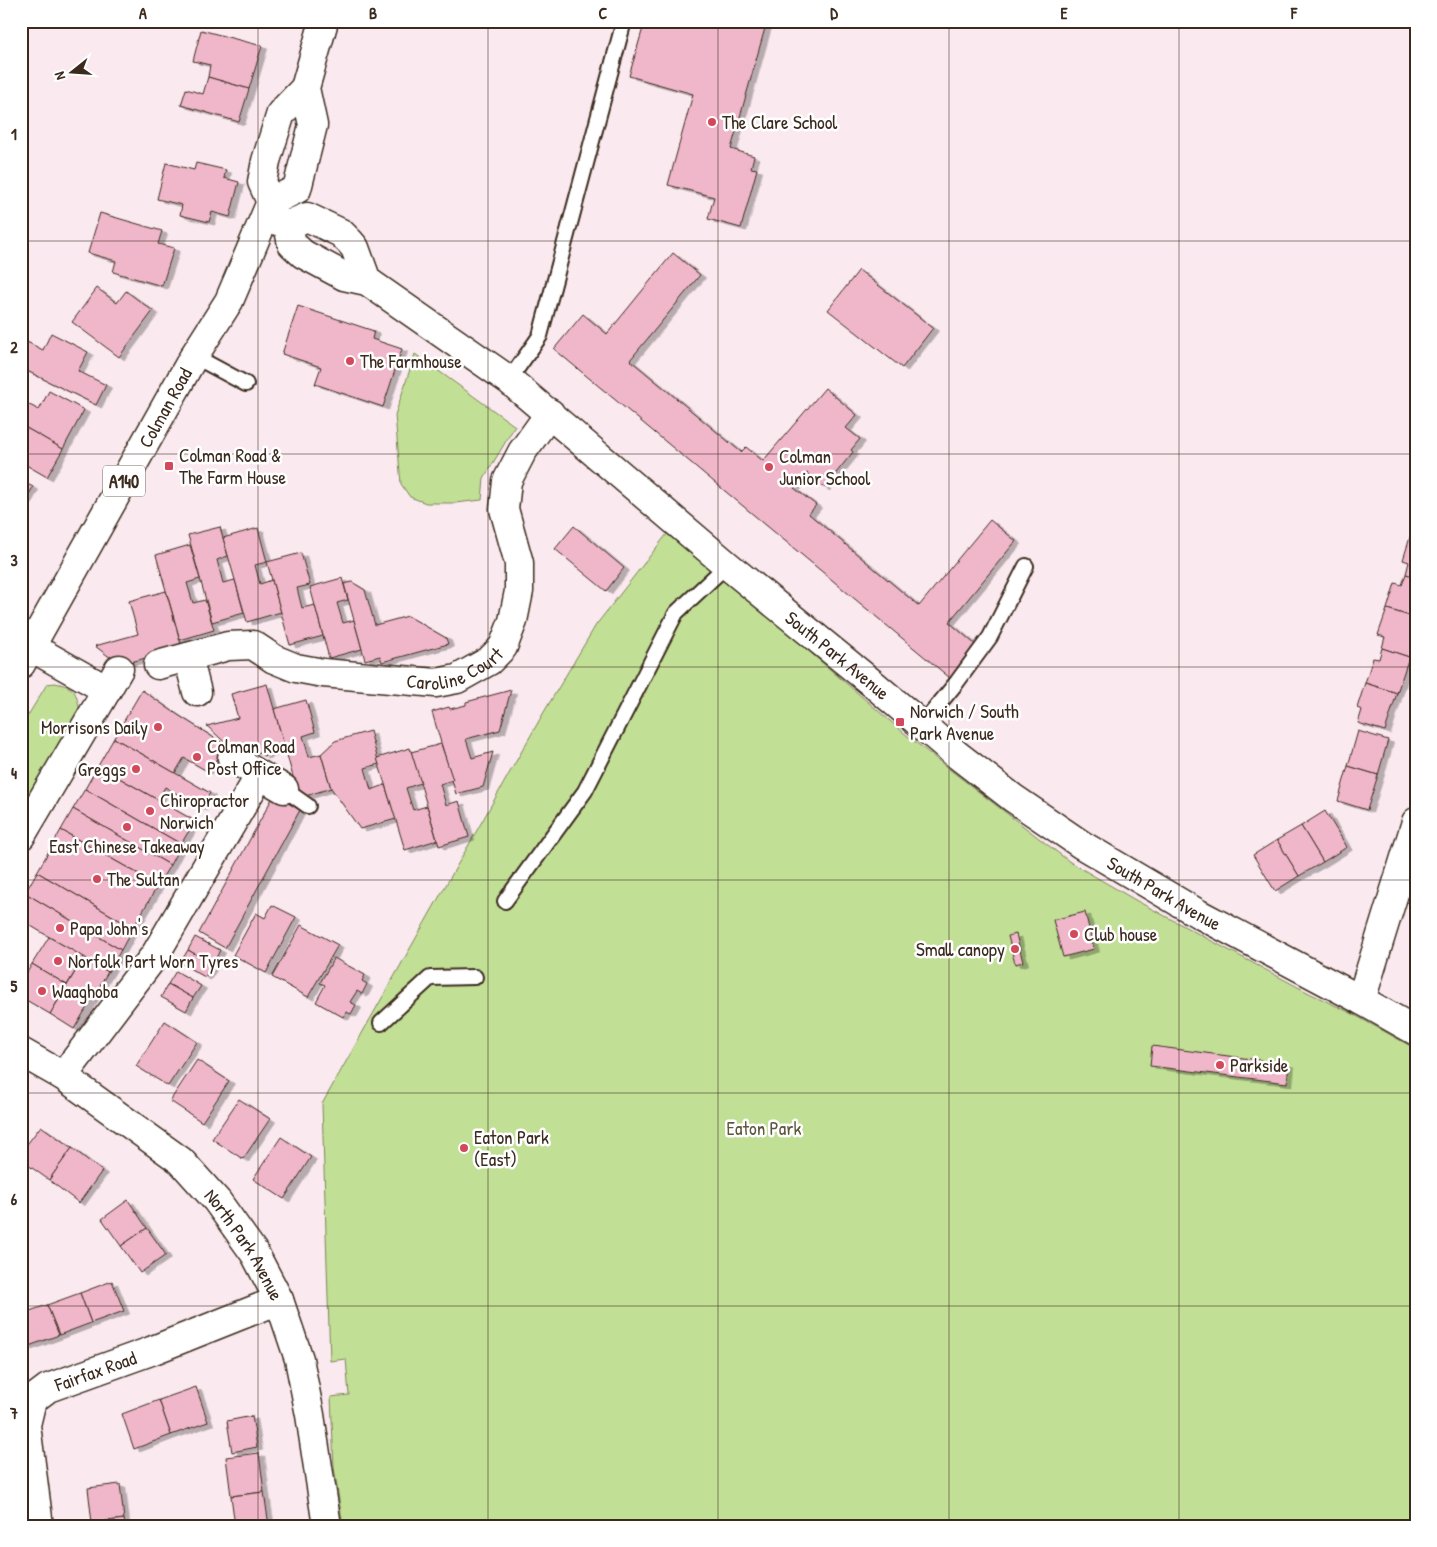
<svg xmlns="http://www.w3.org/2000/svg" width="1437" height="1547" viewBox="0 0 1437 1547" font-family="'Patrick Hand',sans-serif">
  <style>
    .green { fill: #c2df96; stroke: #7e845a }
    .building { fill: #f0b7cb; stroke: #3b2a1e; filter: url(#shadow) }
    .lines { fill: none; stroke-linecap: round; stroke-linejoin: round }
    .service-casing { stroke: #3b2a1e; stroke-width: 18 }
    .minor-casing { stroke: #3b2a1e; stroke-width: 31 }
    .trunk-casing { stroke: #3b2a1e; stroke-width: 31 }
    .service { stroke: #fff; stroke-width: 14 }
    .minor { stroke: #fff; stroke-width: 28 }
    .trunk { stroke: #fff; stroke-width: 28 }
    .grid { fill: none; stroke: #3b2a1e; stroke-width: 1; stroke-opacity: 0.55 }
    .poi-dot { fill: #d1495b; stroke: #fff; stroke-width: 2 }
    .labels { text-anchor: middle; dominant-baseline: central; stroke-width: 5; stroke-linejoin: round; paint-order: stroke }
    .shield { fill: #fff; stroke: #766a62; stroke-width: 1 }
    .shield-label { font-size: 18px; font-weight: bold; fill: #3b2a1e }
    .poi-label { font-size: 19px; fill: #3b2a1e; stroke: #fff; text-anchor: start }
    .street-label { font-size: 19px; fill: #3b2a1e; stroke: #fff }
    .park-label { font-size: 19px; fill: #5d573c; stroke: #fff }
    .neatline { fill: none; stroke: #3b2a1e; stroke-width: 2 }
    .grid-label { font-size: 16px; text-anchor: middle; font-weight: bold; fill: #3b2a1e }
  </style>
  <defs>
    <filter id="shadow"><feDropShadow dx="5.5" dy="3" stdDeviation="0" flood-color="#0004"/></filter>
  </defs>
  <rect width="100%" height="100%" fill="#fae9ef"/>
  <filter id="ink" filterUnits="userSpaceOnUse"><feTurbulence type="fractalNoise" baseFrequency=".02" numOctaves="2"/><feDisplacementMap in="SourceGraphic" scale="10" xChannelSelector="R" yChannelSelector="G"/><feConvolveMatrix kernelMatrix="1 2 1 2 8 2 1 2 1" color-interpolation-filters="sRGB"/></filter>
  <g filter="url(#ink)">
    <g class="green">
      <path d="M415,354L515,426L484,478L482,500L455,503H426L410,497L401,484L395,415Z"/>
      <path d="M667,534L762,611L904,733L949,769L1070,862L1137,901L1309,993L1351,1013L1416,1049V1526H343L334,1467L331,1397L349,1395L346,1359L330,1361L322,1104L544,712L596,625Z"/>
      <path d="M55,683C76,687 76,692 80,712L32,795L21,789V727L47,684Z"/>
    </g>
    <g class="building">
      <path d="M645,21H767L731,149L754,156L751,168L757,169L741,228L708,219L714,197L668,185L693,94L629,76Z"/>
      <path d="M201,30L262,46L249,89L208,77L210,65L193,61Z"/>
      <path d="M208,77L249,89L239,122L181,105L186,89L203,94Z"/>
      <path d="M166,163L194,170L196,163L226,170L224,178L239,182L230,217L212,212L209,222L180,215L182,205L157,199Z"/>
      <path d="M100,213L162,231L158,244L174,248L162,286L113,272L116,261L88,253Z"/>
      <path d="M673,253L700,275L630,360L741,452L746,447L763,461L825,388L857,415L846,428L860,439L851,450L853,452L824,488L807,473L794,488L816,505L809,514L919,606L990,520L1016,541L949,622L977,646L950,678L554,349L583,314L607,334Z"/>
      <path d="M859,270L933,328L902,368L828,310Z"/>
      <path d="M97,288L117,303L126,291L153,311L119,357L72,322Z"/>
      <path d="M298,306L374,331L372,339L402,349L383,407L315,384L321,367L282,354Z"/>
      <path d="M51,333L88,352L78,371L106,385L96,405L21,368V339L43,350Z"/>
      <path d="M49,391L84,410L63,449L21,425L22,401L39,410Z"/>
      <path d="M21,425L63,449L47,477L21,462Z"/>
      <path d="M21,481L33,487L21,509Z"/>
      <path d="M1416,519V536L1411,534Z"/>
      <path d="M574,526L624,568L606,591L555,549Z"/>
      <path d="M220,527L228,556L217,560L223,583L235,580L244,613L212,622L188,535Z"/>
      <path d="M258,528L267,562L255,565L260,584L272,580L281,612L247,622L223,538Z"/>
      <path d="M1411,534L1416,536V577L1406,574L1409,562L1403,560Z"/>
      <path d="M190,545L200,579L187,583L193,603L205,600L214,630L180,640L156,555Z"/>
      <path d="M301,553L310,585L297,588L302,608L315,605L323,636L290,645L267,562Z"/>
      <path d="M1406,574L1416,577V618L1387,609L1395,583L1402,585Z"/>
      <path d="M342,578L348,600L337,603L343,623L354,620L362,649L329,658L310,587Z"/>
      <path d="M352,582L365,590L375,625L408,616L446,638L448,644L382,662L380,656L365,660L344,584Z"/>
      <path d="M166,591L182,648L120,665L95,646L138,634L129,601Z"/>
      <path d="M1387,609L1416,618V634L1409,657L1382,648L1385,637L1378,635Z"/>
      <path d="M1382,648L1409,657L1397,693L1365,683L1373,658L1379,659Z"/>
      <path d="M1365,683L1397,693L1385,731L1358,723L1362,710L1357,708Z"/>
      <path d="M267,684L285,748L263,756L257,751L233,750L207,726L238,718L231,694Z"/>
      <path d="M142,690L178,715L227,746L207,771L184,758L175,773L114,738Z"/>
      <path d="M511,690L500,730L466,739L472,758L493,752L483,787L456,794L432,712L449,707L450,709L466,705V702Z"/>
      <path d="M306,700L315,732L303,736L309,757L321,754L331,788L299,798L274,709Z"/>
      <path d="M370,731L379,764L365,768L371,790L385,785L396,819L360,829L331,788L321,754L335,741Z"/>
      <path d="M1358,731L1388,740L1378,775L1348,766Z"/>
      <path d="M114,738L210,793L201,808L165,787L158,800L98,766Z"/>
      <path d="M441,744L453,780L440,784L446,805L459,801L469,837L439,846L411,752Z"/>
      <path d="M410,748L421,783L406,788L413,810L427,806L437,840L405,850L377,758Z"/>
      <path d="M98,766L195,821L181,844L85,789Z"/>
      <path d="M1348,766L1378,775L1367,810L1338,801Z"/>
      <path d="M85,789L181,844L170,865L73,809Z"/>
      <path d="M274,795L300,810L225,948L199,933Z"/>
      <path d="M73,809L170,865L158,885L61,830Z"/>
      <path d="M1325,811L1347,847L1323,862L1301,826Z"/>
      <path d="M1301,826L1323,862L1299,876L1277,840Z"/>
      <path d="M61,830L158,885L133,928L37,872Z"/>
      <path d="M1277,840L1299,876L1275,891L1253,855Z"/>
      <path d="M37,872L133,928L121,950L25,893Z"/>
      <path d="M25,893L121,950L108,972L21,920V900Z"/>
      <path d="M272,905L296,917L266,973L233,955L256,913L265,918Z"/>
      <path d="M1085,912L1094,949L1063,957L1053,920Z"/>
      <path d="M301,925L338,945L308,997L272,977Z"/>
      <path d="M1016,934L1023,962L1015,964L1008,936Z"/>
      <path d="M49,937L84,957L67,985L32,964Z"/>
      <path d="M195,937L220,950L213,964L188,950Z"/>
      <path d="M188,950L213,964L205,977L180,963Z"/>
      <path d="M84,957L108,972L74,1029L50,1014Z"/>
      <path d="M334,958L365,975L362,981L367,984L362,994L357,991L350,1002L356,1005L351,1014L346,1012L343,1017L316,1002L325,985L320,983Z"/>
      <path d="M32,964L67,985L50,1014L21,997V983Z"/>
      <path d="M176,971L201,986L193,998L168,984Z"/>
      <path d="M168,984L193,998L186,1011L161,997Z"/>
      <path d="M165,1021L197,1042L168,1086L136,1066Z"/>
      <path d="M1152,1046L1289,1064L1287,1083L1150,1066Z"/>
      <path d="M197,1060L229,1081L202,1122L170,1101Z"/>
      <path d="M239,1099L270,1119L243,1159L212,1139Z"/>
      <path d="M41,1126L72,1148L49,1180L21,1160V1152Z"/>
      <path d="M281,1137L311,1157L284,1199L253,1179Z"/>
      <path d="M72,1148L102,1171L79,1203L49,1180Z"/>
      <path d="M128,1200L147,1228L121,1246L102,1219Z"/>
      <path d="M147,1228L166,1255L140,1273L121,1246Z"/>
      <path d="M112,1281L124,1311L91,1323L80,1293Z"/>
      <path d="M80,1293L91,1323L59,1335L47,1305Z"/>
      <path d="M47,1305L59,1335L26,1347L21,1334V1314Z"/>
      <path d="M196,1387L208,1422L171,1435L159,1400Z"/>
      <path d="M159,1400L171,1435L134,1449L122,1414Z"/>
      <path d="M252,1416L257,1447L232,1452L227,1421Z"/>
      <path d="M259,1453L264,1492L231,1496L226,1457Z"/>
      <path d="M120,1484L124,1519L92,1523L88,1488Z"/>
      <path d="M264,1492L269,1526H235L231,1496Z"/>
      <path d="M124,1519L125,1526H93L92,1523Z"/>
    </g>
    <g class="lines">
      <defs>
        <g id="service">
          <path d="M194,356L246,384"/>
          <path d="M509,380L540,336L624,21"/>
          <path d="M922,725L957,682L990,637L1026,566"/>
          <path d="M284,789L308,806"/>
          <path d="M505,901L585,791L676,613L727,565"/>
          <path d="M381,1023L430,978L475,977"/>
        </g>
        <g id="minor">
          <path d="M272,219L288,225L307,217L341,233L350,242L355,248L367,281"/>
          <path id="s1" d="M288,225L292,244L303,254L344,276L367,281L509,380L727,565L872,683L956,754L1013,798L1082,845L1199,914L1361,1000L1416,1031"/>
          <path d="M188,657L197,692"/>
          <path id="s2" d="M158,665L228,646L253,645L274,659L296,668L323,673L436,683L457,679L489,661L503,647L513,621L519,591V563L504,509L507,481L522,452L550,413"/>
          <path d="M107,690L119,669"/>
          <path d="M232,758L260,775"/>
          <path d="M21,836L107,690L31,647"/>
          <path d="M1361,1000L1416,822"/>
          <path id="s3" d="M21,1052L63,1076L181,1161L217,1201L255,1254L279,1300L299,1359L310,1415L327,1526"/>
          <path d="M63,1076L155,955L260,775L284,789"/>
          <path id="s4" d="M39,1526L26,1425L32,1400L48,1388L151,1351L279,1300"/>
        </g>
        <g id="trunk">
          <path d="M271,202L262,182L266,161L281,113L305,88"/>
          <path id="s5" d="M21,664L194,356L229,301L271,202L297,189L313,125L305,88L324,21"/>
        </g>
      </defs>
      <use href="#service" class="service-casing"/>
      <use href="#minor" class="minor-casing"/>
      <use href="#trunk" class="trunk-casing"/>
      <use href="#service" class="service"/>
      <use href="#minor" class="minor"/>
      <use href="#trunk" class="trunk"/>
    </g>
  </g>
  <path class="grid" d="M258,21V1526M488,21V1526M718,21V1526M949,21V1526M1179,21V1526M21,241H1416M21,454H1416M21,667H1416M21,880H1416M21,1093H1416M21,1306H1416"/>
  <g class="poi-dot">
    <circle cx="712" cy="122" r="5"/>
    <circle cx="350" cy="361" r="5"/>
    <rect x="164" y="461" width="10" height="10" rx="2.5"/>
    <circle cx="769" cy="467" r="5"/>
    <rect x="895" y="717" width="10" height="10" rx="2.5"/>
    <circle cx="158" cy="727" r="5"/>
    <circle cx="197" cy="757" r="5"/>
    <circle cx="136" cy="769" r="5"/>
    <circle cx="150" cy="811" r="5"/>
    <circle cx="127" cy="827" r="5"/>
    <circle cx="97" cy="879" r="5"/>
    <circle cx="60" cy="928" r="5"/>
    <circle cx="1074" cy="934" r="5"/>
    <circle cx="1015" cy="949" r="5"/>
    <circle cx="58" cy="961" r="5"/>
    <circle cx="42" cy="991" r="5"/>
    <circle cx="1220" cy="1065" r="5"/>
    <circle cx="464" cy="1148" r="5"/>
  </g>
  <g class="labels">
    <rect class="shield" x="103" y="465.5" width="42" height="31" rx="4"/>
    <g class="shield-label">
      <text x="124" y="481">A140</text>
    </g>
    <g class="poi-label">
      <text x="722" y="122">The Clare School</text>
      <text x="360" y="361">The Farmhouse</text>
      <text x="179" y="455">Colman Road &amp;<tspan x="179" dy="22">The Farm House</tspan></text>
      <text x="779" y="456">Colman<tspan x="779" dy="22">Junior School</tspan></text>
      <text x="910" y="711">Norwich / South<tspan x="910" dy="22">Park Avenue</tspan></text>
      <text x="148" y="727" text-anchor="end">Morrisons Daily</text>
      <text x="207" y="746">Colman Road<tspan x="207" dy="22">Post Office</tspan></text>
      <text x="126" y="769" text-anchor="end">Greggs</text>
      <text x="160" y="800">Chiropractor<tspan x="160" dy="22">Norwich</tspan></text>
      <text x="127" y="846" text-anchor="middle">East Chinese Takeaway</text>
      <text x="107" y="879">The Sultan</text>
      <text x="70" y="928">Papa John's</text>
      <text x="1084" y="934">Club house</text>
      <text x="1005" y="949" text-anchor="end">Small canopy</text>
      <text x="68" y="961">Norfolk Part Worn Tyres</text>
      <text x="52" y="991">Waaghoba</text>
      <text x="1230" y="1065">Parkside</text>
      <text x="474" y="1137">Eaton Park<tspan x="474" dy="22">(East)</tspan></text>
    </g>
    <g class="street-label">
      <text stroke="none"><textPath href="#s5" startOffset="294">Colman Road</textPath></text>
      <text stroke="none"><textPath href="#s1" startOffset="706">South Park Avenue</textPath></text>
      <text stroke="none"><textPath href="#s2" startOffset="309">Caroline Court</textPath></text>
      <text stroke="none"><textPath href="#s1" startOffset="1111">South Park Avenue</textPath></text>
      <text stroke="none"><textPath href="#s3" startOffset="299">North Park Avenue</textPath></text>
      <text stroke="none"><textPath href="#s4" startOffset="198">Fairfax Road</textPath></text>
    </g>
    <g class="park-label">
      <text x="764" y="1128">Eaton Park</text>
    </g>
  </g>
  <rect width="1437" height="1547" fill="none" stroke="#fff" stroke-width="55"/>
  <g transform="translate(72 72) rotate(253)" stroke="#ffffff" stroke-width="4" paint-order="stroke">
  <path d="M0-4L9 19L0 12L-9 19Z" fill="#3b2a1e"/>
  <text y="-8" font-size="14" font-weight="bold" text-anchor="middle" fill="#3b2a1e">N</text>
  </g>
  <rect x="28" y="28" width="1382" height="1492" class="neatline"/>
  <g class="grid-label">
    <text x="143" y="19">A</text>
    <text x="373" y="19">B</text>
    <text x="603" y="19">C</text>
    <text x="834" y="19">D</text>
    <text x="1064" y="19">E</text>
    <text x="1294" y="19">F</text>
    <text x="14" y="140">1</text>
    <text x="14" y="353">2</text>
    <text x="14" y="566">3</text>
    <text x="14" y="779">4</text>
    <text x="14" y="992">5</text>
    <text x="14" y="1205">6</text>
    <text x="14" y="1419">7</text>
  </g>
</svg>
